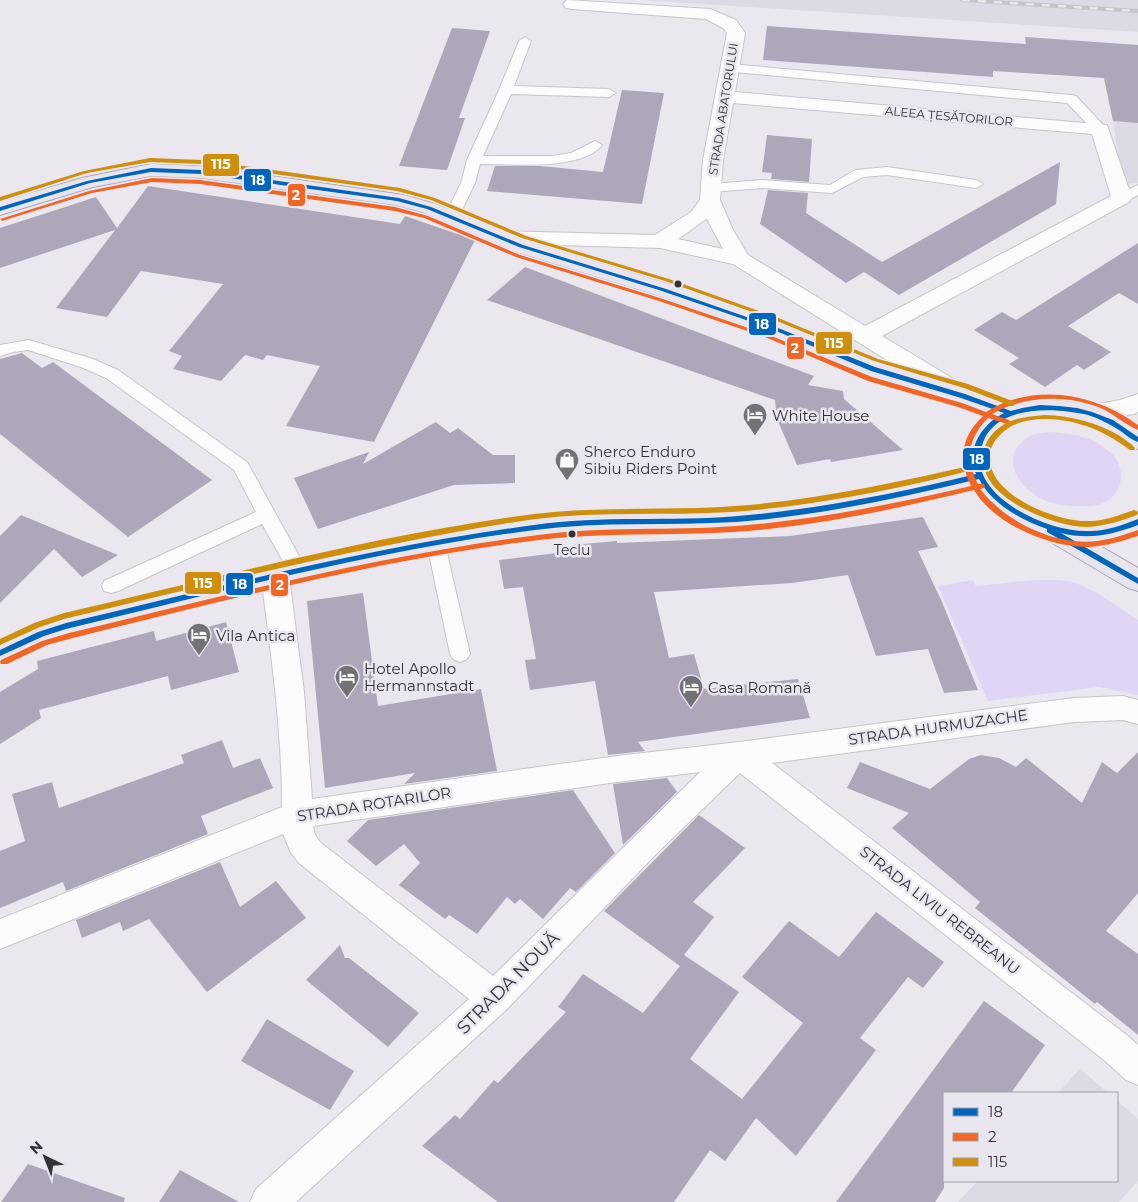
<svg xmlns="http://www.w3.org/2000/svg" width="1138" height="1202" viewBox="0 0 1138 1202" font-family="Montserrat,sans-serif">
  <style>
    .built { fill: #ddd9e5 }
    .green { fill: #e1d5f6 }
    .building { fill: #aea7b9 }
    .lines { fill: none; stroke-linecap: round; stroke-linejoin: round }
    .service-casing { stroke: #c7c5ca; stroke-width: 2 }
    .minor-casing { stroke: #c7c5ca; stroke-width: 2 }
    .tertiary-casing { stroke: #c7c5ca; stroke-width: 2 }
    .primary-casing { stroke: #aca5b6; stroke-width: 2 }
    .service { fill: #fcfcfc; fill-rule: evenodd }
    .minor { fill: #fcfcfc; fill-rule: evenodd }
    .tertiary { fill: #fcfcfc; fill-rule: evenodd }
    .primary { fill: #e7e4ed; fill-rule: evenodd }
    .rail-casing { stroke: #c5c5c6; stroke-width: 4 }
    .rail { stroke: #e9e6f0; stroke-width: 2.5; stroke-dasharray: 8; stroke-linecap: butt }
    .bus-1-casing { stroke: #e9e6f0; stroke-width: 3 }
    .bus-2-casing { stroke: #e9e6f0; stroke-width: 3 }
    .bus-3-casing { stroke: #e9e6f0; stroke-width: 3 }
    .bus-1 { fill: #0065bd; fill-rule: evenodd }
    .bus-2 { fill: #f26522; fill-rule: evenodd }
    .bus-3 { fill: #d08f0b; fill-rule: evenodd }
    .bus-dot { fill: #333236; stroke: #e9e6f0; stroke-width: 2 }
    .labels { text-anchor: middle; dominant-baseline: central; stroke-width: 5; stroke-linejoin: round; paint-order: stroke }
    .far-street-label { font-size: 12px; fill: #333236; stroke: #e9e6f0 }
    .bus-label { font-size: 14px; fill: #333236; stroke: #e9e6f0 }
    .poi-label { font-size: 15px; fill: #333236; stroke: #e9e6f0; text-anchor: start }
    .street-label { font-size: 15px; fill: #333236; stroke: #e9e6f0 }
    .near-street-label { font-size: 18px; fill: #333236; stroke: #e9e6f0 }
    .line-badge { stroke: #e9e6f0; stroke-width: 2 }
    .badge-label { font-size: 14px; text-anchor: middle; font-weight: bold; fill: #fff }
  </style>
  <rect width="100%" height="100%" fill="#eae8ee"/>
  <g class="built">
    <path d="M640,0H1138V32Z"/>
    <path d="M1025,37L1138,45V183L1122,184L1113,121L1104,78L1031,73Z"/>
    <path d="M1080,1069L1108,1093H1058Z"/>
    <path d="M1117,1101L1138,1119V1181L1119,1202H958L978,1181H1117Z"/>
  </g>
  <g class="green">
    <path d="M1049,432C1072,433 1095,437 1112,454C1131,474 1118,505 1091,506C1075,507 1061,506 1046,501C1022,491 998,461 1024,440C1031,434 1040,433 1049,432Z"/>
    <path d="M973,580L976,586C1003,584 1050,575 1075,583C1097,590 1118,608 1138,620V695L1099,687L988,701L938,586Z"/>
  </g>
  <g class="building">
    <path d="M767,26L1026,44L1025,37L1138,45V123L1113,121L1104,78L993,71V77L763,60Z"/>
    <path d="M452,28L490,31L459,118H465L447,170L399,166Z"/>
    <path d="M622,90L664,93L642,204L487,191L495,166H540L603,172Z"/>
    <path d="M767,135L812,139L809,182L771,179L772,173L762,172Z"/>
    <path d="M1060,162L1056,204L899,295L864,272L846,283L760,224L768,190L808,193L806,213L882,262Z"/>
    <path d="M148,186L400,224L405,216L475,240L374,442L286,426L320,366L267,355L263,360L245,355L221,381L173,369L182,356L169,351L223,284L141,271L107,317L56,308L115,230L0,268V228L96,197L117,228Z"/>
    <path d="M1138,243V304L1119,293L1068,326L1111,352L1084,370L1077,365L1045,387L1009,364L1019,358L974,330L1002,312L1016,320Z"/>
    <path d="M525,267L814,376L808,385L843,391L844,399L903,450L831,462L830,459L797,465L777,419L775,400L487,300Z"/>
    <path d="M22,353L42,368L53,362L212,480L128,537L0,434V359Z"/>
    <path d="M436,422L450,433L458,428L493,455H515V483L454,485L318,529L294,478L369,452L363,464Z"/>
    <path d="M21,515L69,535L118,555L82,577L54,549L0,603V536Z"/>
    <path d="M923,517L938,547L918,551L942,602L978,690L944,693L928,649L876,656L848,575L792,583L654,592L669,658L694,654L704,689L798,679L810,718L638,742L645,751L608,755L595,681L530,690L525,660L536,659L523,587L504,589L499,560L573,551L572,545L617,541V543L790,536Z"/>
    <path d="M363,593L378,706L481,689L497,771L404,784L415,773L325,788L307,601Z"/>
    <path d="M226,622L239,672L171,690L168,676L39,710L41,718L0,744V692L38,669L37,661L154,631L156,641Z"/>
    <path d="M222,740L233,768L260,758L273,788L201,816L208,834L66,891L63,882L0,908V851L25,841L12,794L52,782L59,808L184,763L181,755Z"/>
    <path d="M1138,752V893L1106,931L1138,954V1035L1097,1002L1095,1004L975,908L980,902L892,828L909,813L847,788L860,762L930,789L969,759L981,755L999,758L1016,767L1026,758L1082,803L1102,762L1117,773Z"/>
    <path d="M667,778L677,792L623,845L613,784Z"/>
    <path d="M573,790L615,853L576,892L570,888L543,919L520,899L515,904L507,897L477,934L449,915L445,919L399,885L420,863L404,844L376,866L347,841L368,820Z"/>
    <path d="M699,815L745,848L693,902L714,917L684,955L739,992L690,1059L742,1099L803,1023L742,977L789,921L839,957L876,912L944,962L923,988L908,977L860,1038L876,1050L796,1156L756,1118L725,1161L710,1150L674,1202H498L422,1146L455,1115L460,1119L494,1080L498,1083L566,1012L558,1007L583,974L643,1013L680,966L604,911Z"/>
    <path d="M220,862L240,907L276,881L306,918L207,992L149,919L123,931L120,922L82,938L76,920Z"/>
    <path d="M340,945L345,958H349L419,1013L388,1047L306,980Z"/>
    <path d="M984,1001L1045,1045L1011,1093H944V1188L935,1202H836Z"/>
    <path d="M267,1019L354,1071L330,1110L241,1061Z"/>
    <path d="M28,1164L125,1198L124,1202H1Z"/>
    <path d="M180,1170L239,1202H159Z"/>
  </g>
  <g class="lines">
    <defs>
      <g id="service">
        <path d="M525,37L531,41L514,86L609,89L616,93L609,97L511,94L483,156H553L571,153L595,141L602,145C582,171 510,164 480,164L475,183L458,218L456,221H446L444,218L461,183L467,160L499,90L519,41Z"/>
        <path d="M730,64L1071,95L1076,96L1107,129L1105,132H1095L1067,103L725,71L724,68Z"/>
        <path d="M887,167L976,180L983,184L976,188L887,175L863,177L832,193L762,188L711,192L706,191L704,188L706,185L711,184L762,180L830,185L855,170Z"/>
        <path d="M1138,185V195L1127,201H1117L1115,198L1117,195Z"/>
        <path d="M29,340L93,359L118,370L247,462L308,572L306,577L299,579L292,577L262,524L118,591L111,593L104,591L102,586L104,581L256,512L234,470L106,378L81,367L28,350L13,352L0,356V345Z"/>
        <path d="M436,537L442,539L445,544L470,654L467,659L460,662L453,659L450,654L427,544L430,539Z"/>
      </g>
      <g id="minor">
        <path d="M567,0L710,9L736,20L745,33L735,92L1107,125L1132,198L1129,202L882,336L972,390L975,396L972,402L963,404L954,402L733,264L660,248L495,243L487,242L484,237L487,232L495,231L655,235L691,212L700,200L703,160L727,33L723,28L706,19L572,9L566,8L563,4ZM733,103L1092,134L1111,196L865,326L748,255L733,230L720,200L723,160ZM707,219L723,249L678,239L705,220Z"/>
        <path d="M275,567L285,570L289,577L304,692L312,799L617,756L739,742L1074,698L1123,696L1138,700V724L1123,720L1074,722L772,763L1128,1036L1138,1045V1085L1126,1080L1104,1060L740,773L656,854L507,1009L296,1202H250L256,1189L469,999L299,863L291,853L283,834L0,949V919L282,807C282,730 271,653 261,577L265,570ZM700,772L493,976L321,843L315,835L313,826L617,782Z"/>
      </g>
      <path id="tertiary" d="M1138,394V412L1134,414L1091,421L1082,419L1079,413L1082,407L1120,400Z"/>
      <path id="primary" d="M151,164L201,166L404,195L436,204L529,241L672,285L779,322L881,363L972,390L1011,404L1039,399L1076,402L1107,410L1138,428V449C1115,442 1099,422 1073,418C1047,414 1000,412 991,445C989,454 988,463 991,471C1000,501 1054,523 1083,524C1102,525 1120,518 1138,512V532L1095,543L1138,568V591L1128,588L1049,541L1046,536C1018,528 988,512 973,487L859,511L767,525L711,530L561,534L417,557L300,581L66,637L0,664V640L31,626L66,615C222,579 378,537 538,517C603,509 669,514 735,510C812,504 889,488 965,470C963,448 969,427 989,414L865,375L763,332L656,295L513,251L422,212L395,205L201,178L151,176L93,187L0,215V202L82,178Z"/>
    </defs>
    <use href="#service" class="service-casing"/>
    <use href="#minor" class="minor-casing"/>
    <use href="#tertiary" class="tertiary-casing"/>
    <use href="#primary" class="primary-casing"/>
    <use href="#service" class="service"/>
    <use href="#minor" class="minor"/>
    <use href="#tertiary" class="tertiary"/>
    <use href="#primary" class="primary"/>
    <defs>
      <path id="rail" d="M962,0L1138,11"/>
    </defs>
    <use href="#rail" class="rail-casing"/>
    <use href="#rail" class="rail"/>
    <defs>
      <path id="bus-1" d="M151,168L201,170L399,198L431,207L523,245L666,289L773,326L875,367L965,394L1011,411L1022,408L1040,405L1059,406L1077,408L1092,412L1113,420L1138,437V442C1132,440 1127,436 1122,432C1112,425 1100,419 1088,415C1055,407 993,404 982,446C980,454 979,463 982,472C994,507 1055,533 1090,531C1107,531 1122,525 1138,519V525C1112,535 1088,540 1061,533L1138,578V584L1047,532V529C1020,519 993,505 979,479C899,498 818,516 736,522C669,526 602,521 535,530C377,550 221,592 66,629L44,636L0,656V650L38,632L66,623C221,586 376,546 534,525C602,515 670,522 738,516C819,509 898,493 976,474C965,450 982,424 1004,413L961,398L871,371L769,328L662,291L519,247L427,209L397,201L201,174L151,172L90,183L0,211V207L87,181Z"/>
      <path id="bus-2" d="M152,178L200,180L395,207L428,216L520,255L663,299L769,335L872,377L962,403L986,412C1033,382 1095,393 1138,425V430C1126,425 1116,416 1105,410C1070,394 1025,395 992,414L1009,420L1010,422L1009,424H1007L988,418C968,438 965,459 978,484H984L985,486L984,488L980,489C1006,522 1054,546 1097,541C1111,539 1124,535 1138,530V536C1122,541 1106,546 1089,547C1050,548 994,524 974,490C895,509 814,527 733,532C668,536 603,532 539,540C380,559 224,601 69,639L47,645L7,664H1L0,662L1,660L42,641L69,633C224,596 379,555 538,535C603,526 670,531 736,526C815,520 894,504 971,486C958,459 961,437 983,416L958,407L868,381L765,337L659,301L516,257L424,218L395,211L200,184L152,182L92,193L5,220L3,221L0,219L89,191Z"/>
      <g id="bus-3">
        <path d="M150,158L202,160L400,188L435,198L526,236L669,279L776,317L878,359L968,384L1015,402L1016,404L1013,406H1011L964,388L874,361L772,319L665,281L522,238L431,200L397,191L202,164L150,162L87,173L0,201V197L84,171Z"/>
        <path d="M1045,415C1072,416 1096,422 1120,436C1125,440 1131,443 1135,448L1134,450H1130C1116,440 1102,431 1086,426C1061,417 1019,413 999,436C994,441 990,448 990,456C987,495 1058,523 1090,521C1105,521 1119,515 1134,510L1137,511L1138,513L1137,515C1121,521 1105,526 1088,527C1058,527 1011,508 992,484C974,460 984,432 1011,421C1021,417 1033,416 1045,415Z"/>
        <path d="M978,464L981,466L980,468C900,489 815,506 732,512C667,516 601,511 536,519C485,526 434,536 384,546C277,567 171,594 64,619L40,627L0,645V639L34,623L64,613C220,577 375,535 534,514C601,506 668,511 735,506C817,500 898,482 978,464Z"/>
      </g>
    </defs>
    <use href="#bus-1" class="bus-1-casing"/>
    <use href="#bus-2" class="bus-2-casing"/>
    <use href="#bus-3" class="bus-3-casing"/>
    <use href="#bus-1" class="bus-1"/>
    <use href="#bus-2" class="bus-2"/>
    <use href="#bus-3" class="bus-3"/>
  </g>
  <defs>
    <symbol id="hotel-pin" viewBox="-11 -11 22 30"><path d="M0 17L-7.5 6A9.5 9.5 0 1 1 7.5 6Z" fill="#737276" stroke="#e9e6f0"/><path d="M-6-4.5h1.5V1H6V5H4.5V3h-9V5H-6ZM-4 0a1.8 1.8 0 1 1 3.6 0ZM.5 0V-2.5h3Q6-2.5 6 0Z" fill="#fff"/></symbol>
    <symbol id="shop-pin" viewBox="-11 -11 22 30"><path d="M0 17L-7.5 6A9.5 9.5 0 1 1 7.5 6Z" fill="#737276" stroke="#e9e6f0"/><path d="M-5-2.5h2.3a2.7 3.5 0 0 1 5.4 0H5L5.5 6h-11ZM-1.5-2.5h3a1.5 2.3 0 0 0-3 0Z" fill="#fff"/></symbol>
  </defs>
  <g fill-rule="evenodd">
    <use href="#hotel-pin" x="741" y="401" width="28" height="38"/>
    <use href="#shop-pin" x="553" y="446" width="28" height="38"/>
    <use href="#hotel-pin" x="185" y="621" width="28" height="38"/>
    <use href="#hotel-pin" x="333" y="663" width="28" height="38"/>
    <use href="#hotel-pin" x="677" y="673" width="28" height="38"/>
  </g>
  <g class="bus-dot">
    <circle cx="678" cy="284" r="4.5"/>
    <circle cx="572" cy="534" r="4.5"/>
  </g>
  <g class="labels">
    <g class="far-street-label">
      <text transform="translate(723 109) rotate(-81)">STRADA ABATORULUI</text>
      <text transform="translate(949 116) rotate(5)">ALEEA ȚESĂTORILOR</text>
    </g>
    <g class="bus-label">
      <text x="572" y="550">Teclu</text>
    </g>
    <g class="poi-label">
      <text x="772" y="415">White House</text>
      <text x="584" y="451">Sherco Enduro<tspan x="584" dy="17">Sibiu Riders Point</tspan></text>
      <text x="216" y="635">Vila Antica</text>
      <text x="364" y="668">Hotel Apollo<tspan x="364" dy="17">Hermannstadt</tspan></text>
      <text x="708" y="687">Casa Romană</text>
    </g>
    <g class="street-label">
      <text transform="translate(938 727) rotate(-8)">STRADA HURMUZACHE</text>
      <text transform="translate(374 804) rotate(-9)">STRADA ROTARILOR</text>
      <text transform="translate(940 910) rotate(38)">STRADA LIVIU REBREANU</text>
    </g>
    <g class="near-street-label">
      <text transform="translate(508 983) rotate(-45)">STRADA NOUĂ</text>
    </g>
  </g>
  <g class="line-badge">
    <rect x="202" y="153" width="38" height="24" rx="5" fill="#d08f0b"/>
    <rect x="243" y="168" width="29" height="24" rx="5" fill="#0065bd"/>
    <rect x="287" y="183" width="19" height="24" rx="5" fill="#f26522"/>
    <rect x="748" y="312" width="29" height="24" rx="5" fill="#0065bd"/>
    <rect x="815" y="331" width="38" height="24" rx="5" fill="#d08f0b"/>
    <rect x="786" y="336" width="19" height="24" rx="5" fill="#f26522"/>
    <rect x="962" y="447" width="29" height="24" rx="5" fill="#0065bd"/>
    <rect x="184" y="571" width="38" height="24" rx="5" fill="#d08f0b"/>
    <rect x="225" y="572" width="29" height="24" rx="5" fill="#0065bd"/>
    <rect x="270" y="573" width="19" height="24" rx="5" fill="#f26522"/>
  </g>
  <g class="badge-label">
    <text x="221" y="169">115</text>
    <text x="258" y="185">18</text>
    <text x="296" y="200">2</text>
    <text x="762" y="329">18</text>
    <text x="834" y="348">115</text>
    <text x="795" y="353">2</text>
    <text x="977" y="464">18</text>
    <text x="203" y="588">115</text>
    <text x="240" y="589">18</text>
    <text x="280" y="590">2</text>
  </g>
  <rect x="943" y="1092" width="175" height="90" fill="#e9e6f0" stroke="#a09ea6"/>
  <rect x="953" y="1108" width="25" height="8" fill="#0065bd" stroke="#a09ea6"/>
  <text x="988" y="1117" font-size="15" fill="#333236">18</text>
  <rect x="953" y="1133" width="25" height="8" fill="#f26522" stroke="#a09ea6"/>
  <text x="988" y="1142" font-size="15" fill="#333236">2</text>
  <rect x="953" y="1158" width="25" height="8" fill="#d08f0b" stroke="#a09ea6"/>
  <text x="988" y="1167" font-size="15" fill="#333236">115</text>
  <g transform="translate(45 1157) rotate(317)" stroke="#e9e6f0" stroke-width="4" paint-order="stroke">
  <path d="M0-4L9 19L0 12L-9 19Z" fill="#333236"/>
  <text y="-8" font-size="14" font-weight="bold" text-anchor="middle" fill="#333236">N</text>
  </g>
</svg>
